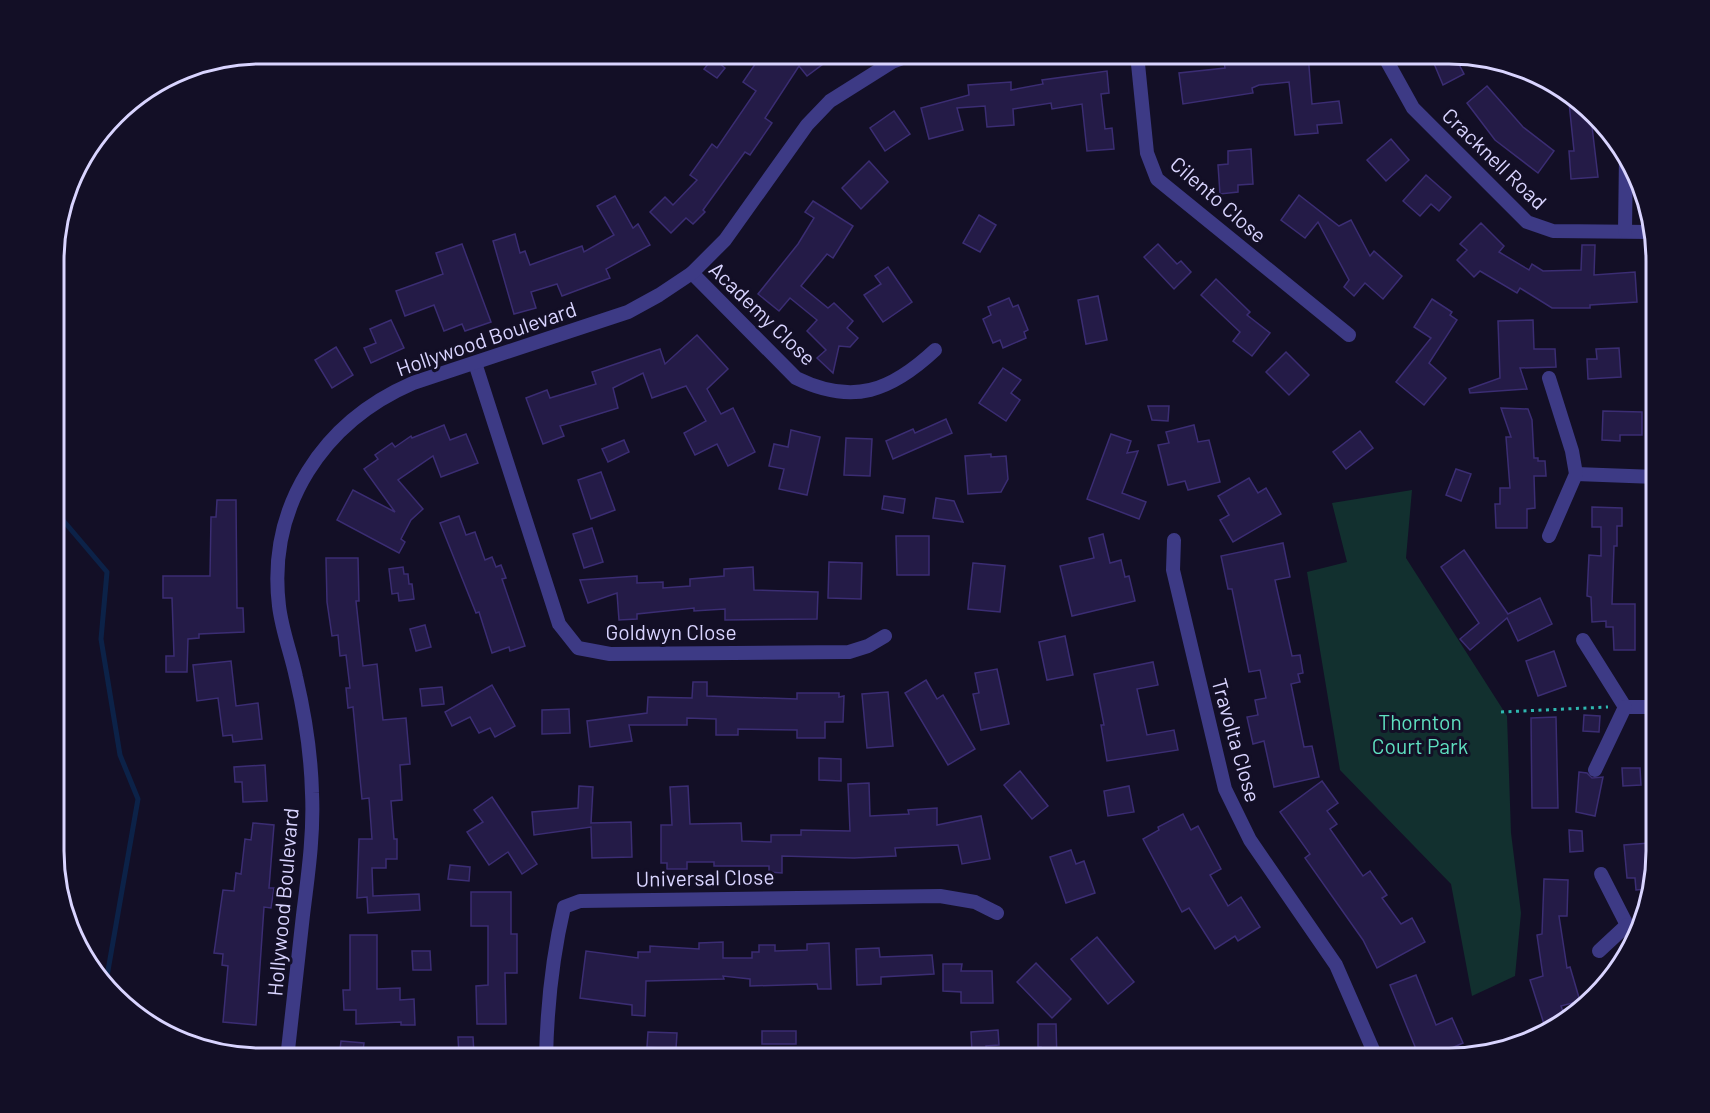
<svg xmlns="http://www.w3.org/2000/svg" width="1710" height="1113" viewBox="0 0 1710 1113" font-family="Barlow,sans-serif">
  <style>
    .green { fill: #12302f }
    .lines { fill: none; stroke-linecap: round; stroke-linejoin: round }
    .stream { stroke: #0c2248; stroke-width: 5 }
    .building { fill: #241b47; stroke: #3b2d73; stroke-width: 1.5 }
    .path { stroke: #2fb8b0; stroke-width: 3; stroke-dasharray: 3 4.5; stroke-linecap: butt }
    .street { stroke: #3d3a85; stroke-width: 14 }
    .labels { text-anchor: middle; dominant-baseline: central; stroke-width: 6; stroke-linejoin: round; paint-order: stroke }
    .street-label { font-size: 21px; fill: #d9d4ff; stroke: #130f26 }
    .park-label { font-size: 21px; fill: #5fe0c0; stroke: #130f26 }
    .rim { fill: none; stroke: #d9d4ff; stroke-width: 3 }
  </style>
  <rect width="100%" height="100%" fill="#130f26"/>
  <path class="green" d="M1412,490L1406,558L1507,716L1511,833L1521,913L1515,976L1472,996L1451,884L1340,770L1307,572L1347,562L1332,503Z"/>
  <g class="lines">
    <path class="stream" d="M56,512L107,572L101,639L120,755L138,799L106,982"/>
  </g>
  <g class="building">
    <path d="M762,54H815L823,64L807,76L799,66L765,118L772,123L750,155L745,152L703,210L705,212L693,224L686,218L671,233L650,212L665,197L673,205L697,180L690,175L712,144L717,148L756,91L743,82Z"/>
    <path d="M1276,54H1308L1312,104L1339,101L1342,123L1317,125L1318,133L1295,135L1289,82L1259,85L1252,88L1253,93L1183,104L1179,73L1225,68L1224,62Z"/>
    <path d="M1430,54L1454,55L1464,74L1443,85Z"/>
    <path d="M713,58L725,68L717,78L704,69Z"/>
    <path d="M1107,71L1109,93L1101,94L1105,129L1112,128L1114,149L1087,151L1082,104L1052,109L1051,103L1013,109L1014,125L987,127L985,106L957,108L963,130L929,139L921,108L969,95L968,85L1011,82V90L1043,84L1042,80Z"/>
    <path d="M1487,86L1523,127L1554,151L1538,173L1495,140L1467,103Z"/>
    <path d="M1568,93L1591,118L1598,177L1571,179L1569,151H1574Z"/>
    <path d="M894,111L910,134L885,151L870,128Z"/>
    <path d="M1391,139L1409,160L1386,181L1367,160Z"/>
    <path d="M1251,149L1253,184L1238,185V192L1220,194L1218,165L1228,164V151Z"/>
    <path d="M869,161L888,182L861,209L842,188Z"/>
    <path d="M1426,175L1451,197L1439,211L1431,204L1420,216L1403,201Z"/>
    <path d="M1299,195L1339,226L1351,220L1370,256L1374,251L1402,276L1383,299L1365,283L1354,296L1344,287L1349,280L1318,222L1305,238L1281,220Z"/>
    <path d="M615,196L633,228L638,224L650,245L606,269L610,278L562,296L557,284L531,292L536,308L514,314L493,241L515,234L520,253L525,251L530,265L582,246L584,252L614,235L597,206Z"/>
    <path d="M813,201L853,226L833,258L827,254L801,286L828,308L834,303L853,321L847,328L858,338L850,347L839,346L833,373L817,358L826,350L807,331L817,320L790,298L779,311L758,294L798,244L814,218L805,212Z"/>
    <path d="M979,215L996,225L980,252L963,243Z"/>
    <path d="M1481,223L1504,246L1499,252L1529,270L1532,264L1543,271L1581,270L1582,245H1595L1594,275L1635,272L1637,302L1590,305V308H1552L1520,288L1517,293L1480,271L1474,277L1457,260L1467,250L1460,244Z"/>
    <path d="M462,244L491,322L465,331L462,324L444,331L434,305L405,316L396,291L443,274L436,253Z"/>
    <path d="M1158,244L1177,264L1181,261L1191,272L1174,289L1144,257Z"/>
    <path d="M888,267L912,302L883,322L864,295L881,284L875,276Z"/>
    <path d="M1216,279L1250,312L1247,315L1270,333L1252,356L1233,341L1240,332L1201,295Z"/>
    <path d="M1098,296L1107,340L1086,344L1078,300Z"/>
    <path d="M1009,298L1013,307L1018,305L1028,330L1024,332L1026,338L1003,348L1000,340L993,343L983,319L991,315L988,307Z"/>
    <path d="M1432,299L1452,312L1450,315L1457,320L1429,363L1446,378L1424,405L1396,382L1431,338L1414,327Z"/>
    <path d="M391,320L404,348L371,363L364,348L376,343L370,329Z"/>
    <path d="M1533,320L1534,349H1555L1556,367L1520,368L1527,389L1470,393L1469,389L1500,378L1498,321Z"/>
    <path d="M697,335L728,369L707,389L721,414L733,408L755,452L728,466L717,444L695,455L684,433L706,421L686,386L652,398L643,373L613,388L618,408L560,426L564,436L543,444L526,398L547,390L550,398L596,384L592,372L660,349L665,364Z"/>
    <path d="M336,347L353,375L332,388L315,360Z"/>
    <path d="M1619,348L1621,377L1588,379L1587,359H1597L1596,349Z"/>
    <path d="M1286,352L1309,375L1289,395L1266,372Z"/>
    <path d="M1003,368L1021,380L1011,393L1020,400L1006,421L979,403Z"/>
    <path d="M1148,406H1169L1168,421L1152,420Z"/>
    <path d="M1501,408L1528,409L1532,420L1534,458H1538V461H1545L1546,476H1534L1535,508L1527,509V528H1496L1495,504H1500V488H1510L1506,437H1511Z"/>
    <path d="M1603,411L1642,412V435H1620V441L1602,440Z"/>
    <path d="M946,419L952,433L893,459L886,441L913,429L915,433Z"/>
    <path d="M444,425L450,440L466,434L478,463L441,477L433,456L398,480L423,509L411,520L401,539L405,542L399,553L337,520L353,490L395,512L364,469L378,459L375,455L392,443L395,447L411,436L412,438Z"/>
    <path d="M1194,425L1198,442L1209,440L1220,482L1188,490L1185,481L1168,485L1158,445L1169,443L1166,432Z"/>
    <path d="M791,430L820,437L807,495L779,489L784,469L769,466L774,444L788,447Z"/>
    <path d="M1360,431L1373,448L1346,469L1333,452Z"/>
    <path d="M1111,434L1131,441L1127,453L1138,451L1122,493L1146,502L1139,519L1087,499Z"/>
    <path d="M846,438L872,439L870,476L844,475Z"/>
    <path d="M624,440L629,452L608,462L602,449Z"/>
    <path d="M991,454V457L1006,456L1008,479L1001,492L968,494L965,456Z"/>
    <path d="M1456,469L1471,474L1461,501L1446,495Z"/>
    <path d="M601,472L615,510L591,519L578,480Z"/>
    <path d="M1249,478L1258,493L1266,488L1281,514L1233,542L1220,520L1229,515L1218,496Z"/>
    <path d="M884,496L905,499L903,513L882,509Z"/>
    <path d="M936,498L954,501L963,522L933,518Z"/>
    <path d="M217,500H236L237,608H243L244,632L199,634V638L188,639L187,672H166V656H174L172,598H163V576H210L211,517H216Z"/>
    <path d="M1592,507L1622,508V526H1617V546H1614L1612,604H1635V650H1614L1613,627H1606V621L1592,622L1591,597L1587,596L1589,555L1601,556V527H1592Z"/>
    <path d="M459,516L466,535L475,532L485,560L492,557L496,567L501,565L506,578L502,579L525,646L510,651L509,647L492,653L479,612L476,613L440,523Z"/>
    <path d="M592,528L603,562L584,568L573,534Z"/>
    <path d="M1103,534L1110,563L1121,560L1125,577L1129,576L1135,601L1072,616L1060,566L1094,558L1089,538Z"/>
    <path d="M896,536H929V575H897Z"/>
    <path d="M1283,543L1290,577L1275,580L1292,656L1300,655L1303,673L1298,674L1300,682L1291,684L1304,747L1312,746L1319,777L1274,787L1264,741L1253,744L1247,717L1258,715L1255,700L1266,698L1260,670L1249,672L1232,589H1228L1221,556Z"/>
    <path d="M1464,550L1508,614L1540,598L1552,624L1518,641L1507,618L1470,650L1460,639L1479,623L1441,567Z"/>
    <path d="M326,558H358L359,601H356L363,666L377,664L383,720L406,718L410,764L400,765L402,800L391,801L394,839H397V859H386V868H372L373,896L419,894L420,910L368,913L367,897L357,898L359,839H372L369,798L362,799L353,707L348,708L346,688H350L346,655L340,656L338,635L332,636L327,602Z"/>
    <path d="M829,562L862,563L861,599L828,598Z"/>
    <path d="M973,563L1005,566L1000,612L968,609Z"/>
    <path d="M403,567L404,574H408L409,584H412L414,599L399,601L398,593L392,594L389,569Z"/>
    <path d="M753,567L754,590L818,592L817,619L725,620V609L694,611V608L637,614V619L619,620L617,593L588,603L580,580L637,576V583L663,582V588L690,586V579L724,576V569Z"/>
    <path d="M425,625L431,647L416,651L410,629Z"/>
    <path d="M1065,636L1073,675L1047,680L1039,642Z"/>
    <path d="M1554,651L1566,686L1538,696L1526,661Z"/>
    <path d="M231,661L236,706L258,703L262,739L233,742L232,735L223,736L218,698L197,701L193,665Z"/>
    <path d="M1153,662L1158,685L1137,689L1147,735L1174,730L1178,750L1107,761L1101,725H1104L1094,674Z"/>
    <path d="M997,669L1009,724L981,730L973,694L979,693L975,673Z"/>
    <path d="M926,680L937,699L943,695L975,749L948,765L905,693Z"/>
    <path d="M693,682H707V696L797,699V693H839V697L844,696L843,722H825V738H797V730L738,729V735H716V719L687,718V725H629L632,741L590,747L587,721L647,713L648,697L692,698Z"/>
    <path d="M492,685L515,726L495,737L490,728L479,733L470,717L452,726L445,712Z"/>
    <path d="M442,687L444,704L422,706L420,689Z"/>
    <path d="M888,692L893,746L867,748L862,694Z"/>
    <path d="M569,709L570,733L542,734V710Z"/>
    <path d="M1584,715L1600,716L1599,732L1583,731Z"/>
    <path d="M1556,717L1558,808H1532L1531,718Z"/>
    <path d="M819,758L841,759V781L819,780Z"/>
    <path d="M265,765L267,801L243,802L242,782H235L234,767Z"/>
    <path d="M1622,768H1640L1641,785L1623,786Z"/>
    <path d="M1020,771L1048,806L1032,819L1004,785Z"/>
    <path d="M1579,772L1587,773L1592,778L1603,777L1595,816L1576,812Z"/>
    <path d="M1322,781L1338,803L1327,811L1337,824L1330,829L1363,876L1370,871L1387,895L1382,898L1401,924L1412,918L1425,942L1377,968L1363,940L1305,858L1310,854L1280,812Z"/>
    <path d="M869,783L870,816L909,814L908,810L937,808V825L981,816L990,859L962,864L958,845L895,848L896,856L854,858L782,856V873L769,872V866H714V862H687V869H667V863H661V825H672L670,787L688,786L690,824L741,823L742,841L771,842V835H801V830L850,831L848,784Z"/>
    <path d="M579,786L593,787L591,823L631,822L632,857L592,858L591,827L534,835L532,812L578,808Z"/>
    <path d="M1129,786L1134,812L1108,816L1104,791Z"/>
    <path d="M492,797L537,864L522,874L508,852L489,865L467,832L483,822L474,810Z"/>
    <path d="M1183,814L1191,830L1198,826L1221,869L1210,875L1228,906L1241,897L1260,927L1238,941L1235,936L1215,949L1189,908L1182,912L1143,839L1159,830L1158,827Z"/>
    <path d="M253,823L274,825L269,888H274L271,908L264,907L256,1025L223,1022L228,966L222,965L223,954L214,953L223,890L234,891L236,873L241,874L245,839L251,840Z"/>
    <path d="M1569,830L1582,831L1583,851L1570,852Z"/>
    <path d="M1649,843L1650,853H1656V865L1647,889L1636,890L1635,878H1627L1624,845Z"/>
    <path d="M1071,850L1076,864L1084,861L1095,893L1066,903L1050,857Z"/>
    <path d="M450,865L470,867L469,881L448,879Z"/>
    <path d="M1544,879L1568,880L1567,916H1559L1567,968L1570,967L1580,1001L1561,1006L1565,1017L1544,1024L1530,980L1543,976L1537,935L1542,934Z"/>
    <path d="M471,892H511V934H517V973H505L506,1024H477L476,986L488,985V926H471Z"/>
    <path d="M350,935H377V989L400,988V1000L414,999L415,1025H401V1022L356,1024V1010H344L343,990H350Z"/>
    <path d="M1097,937L1134,982L1108,1004L1071,959Z"/>
    <path d="M723,942V958H752V952H759V945H775V951L807,950V944L829,943L831,989H818L817,984L750,986V979L723,976L724,979L646,981L645,1016L632,1015V1005L580,998L586,951L638,958V952H650V946L699,949V943Z"/>
    <path d="M879,948L880,957L932,955L934,974L881,977V984L857,985L856,949Z"/>
    <path d="M412,951H430L431,970H413Z"/>
    <path d="M1036,963L1071,999L1052,1018L1017,982Z"/>
    <path d="M943,964H962L961,971H992L993,1003H961V992L943,991Z"/>
    <path d="M1416,975L1436,1025L1452,1018L1463,1043L1427,1059H1420L1390,985Z"/>
    <path d="M1038,1024H1056L1057,1059H1042L1041,1047H1038Z"/>
    <path d="M998,1030L999,1045L986,1046L987,1053H972L971,1032Z"/>
    <rect x="762" y="1031" width="34" height="13"/>
    <path d="M648,1032L677,1033L676,1049L647,1047Z"/>
    <path d="M458,1037H473L474,1054L459,1055Z"/>
    <path d="M341,1041L364,1043L362,1059H339Z"/>
  </g>
  <g class="lines">
    <path class="path" d="M1501,712L1608,707"/>
    <g class="street">
      <path d="M1137,54L1147,153L1157,179L1349,335"/>
      <path d="M1383,54L1413,108L1527,222L1553,231L1651,232"/>
      <path d="M1625,231L1626,155"/>
      <path d="M692,273L796,378C853,406 891,391 935,350"/>
      <path d="M475,363L559,624L578,648L610,654L849,652L868,646L885,636"/>
      <path d="M1576,474L1656,477"/>
      <path d="M1549,536L1576,474L1572,451L1549,378"/>
      <path d="M1174,540L1173,570L1225,789L1250,840L1336,965L1377,1059"/>
      <path d="M1583,640L1625,707"/>
      <path d="M1625,707H1656"/>
      <path d="M1595,770L1625,707"/>
      <path d="M1601,874L1627,925"/>
      <path d="M1599,951L1627,925"/>
      <path d="M287,1059C292,1011 298,963 303,915C308,875 314,834 312,793C311,754 305,715 296,677C291,653 282,631 279,606C267,506 323,422 413,383L628,312L659,295L692,273L725,240L807,125L830,101L892,62L913,54"/>
      <path d="M546,1059C547,1007 552,958 564,907L580,901L940,896L975,902L997,913"/>
    </g>
  </g>
  <g class="labels">
    <g class="street-label">
      <text transform="translate(1495 158) rotate(44)">Cracknell Road</text>
      <text transform="translate(1219 199) rotate(41)">Cilento Close</text>
      <text transform="translate(763 313) rotate(44)">Academy Close</text>
      <text transform="translate(486 338) rotate(-19)">Hollywood Boulevard</text>
      <text x="671" y="631">Goldwyn Close</text>
      <text transform="translate(1237 740) rotate(74)">Travolta Close</text>
      <text transform="translate(705 877) rotate(-1)">Universal Close</text>
      <text transform="translate(282 902) rotate(-85)">Hollywood Boulevard</text>
    </g>
    <g class="park-label">
      <text x="1420" y="721">Thornton<tspan x="1420" dy="24">Court Park</tspan></text>
    </g>
  </g>
  <path d="M0 0H1710V1113H0ZM261 64H1449A197 197 0 0 1 1646 261V851A197 197 0 0 1 1449 1048H261A197 197 0 0 1 64 851V261A197 197 0 0 1 261 64Z" fill="#130f26" fill-rule="evenodd"/>
  <path class="rim" d="M261 64H1449A197 197 0 0 1 1646 261V851A197 197 0 0 1 1449 1048H261A197 197 0 0 1 64 851V261A197 197 0 0 1 261 64Z"/>
</svg>
